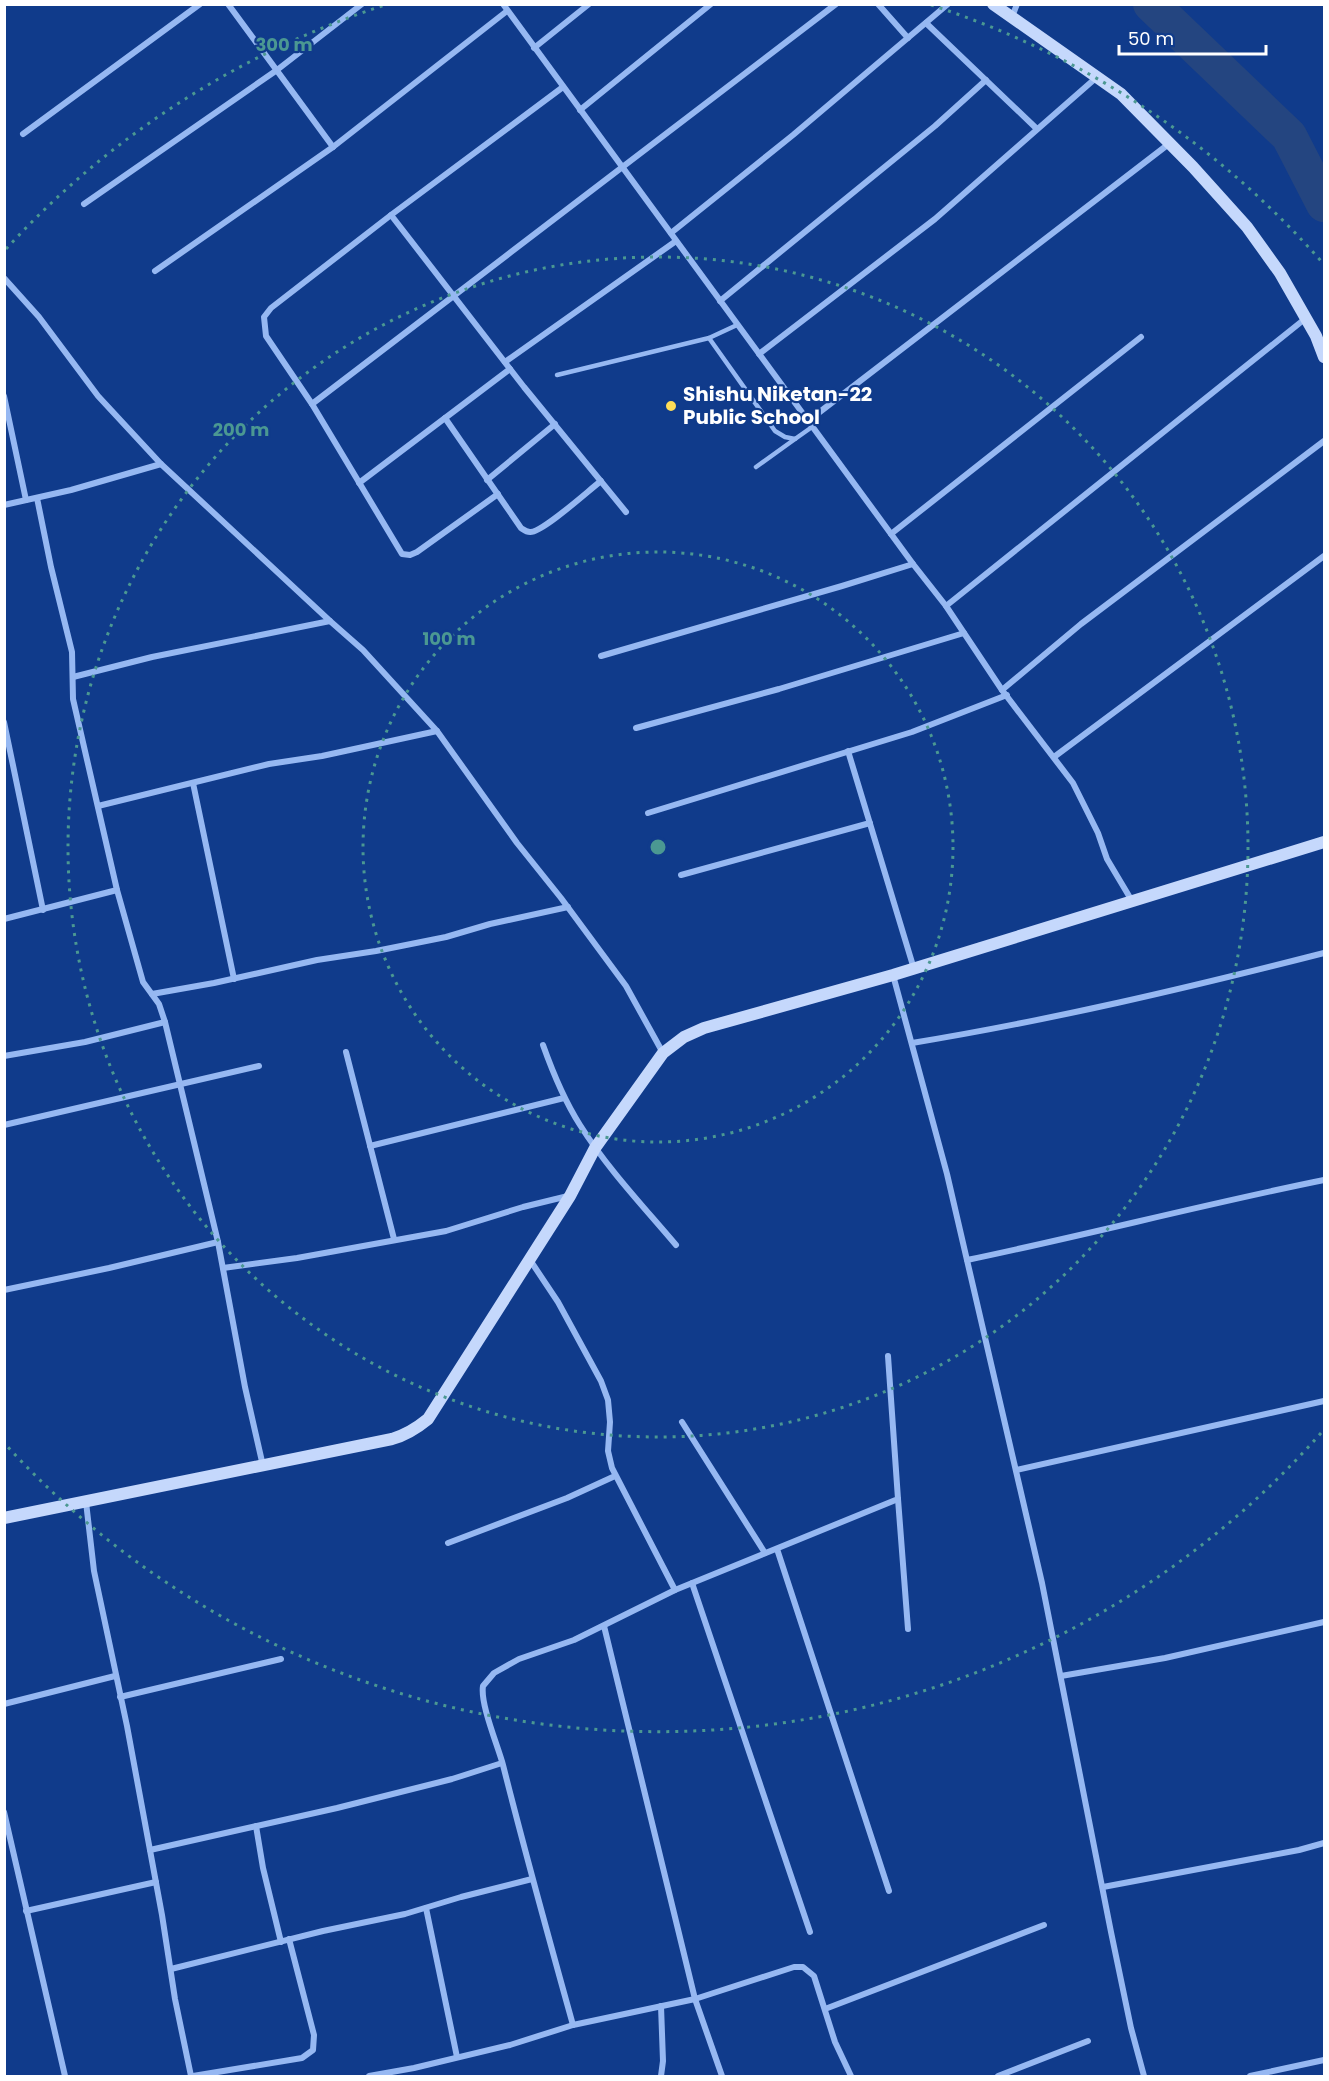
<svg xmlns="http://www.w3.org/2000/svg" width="1329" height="2081" viewBox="0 0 1329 2081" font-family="Poppins,sans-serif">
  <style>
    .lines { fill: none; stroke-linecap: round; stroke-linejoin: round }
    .river { stroke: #244580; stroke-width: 36 }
    .lane { stroke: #96b8f2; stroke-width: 4.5 }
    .street { stroke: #96b8f2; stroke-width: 6 }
    .secondary { stroke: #c5d8fc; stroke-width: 12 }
    .ring { fill: none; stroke: #4b9892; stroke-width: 3; stroke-dasharray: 3 6 }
    .poi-dot { fill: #ffdd57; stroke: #103b8b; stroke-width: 2 }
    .labels { text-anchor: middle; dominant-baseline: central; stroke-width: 4.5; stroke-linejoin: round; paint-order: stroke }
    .poi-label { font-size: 20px; font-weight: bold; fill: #fff; stroke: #103b8b; text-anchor: start }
    .centre { fill: #4b9892; stroke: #103b8b; stroke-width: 3 }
    .ring-label { font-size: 18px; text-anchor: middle; font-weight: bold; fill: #4b9892; stroke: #103b8b; stroke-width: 4.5; stroke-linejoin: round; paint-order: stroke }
  </style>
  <rect width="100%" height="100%" fill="#103b8b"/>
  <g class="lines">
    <path class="river" d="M1151,4L1289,136L1324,204"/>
    <g class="lane">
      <path d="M737,325L709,338L775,431L785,437L795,439L812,427"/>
      <path d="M557,375L709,338"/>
      <path d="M756,467L795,439"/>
    </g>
    <g class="street">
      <path d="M228,4L333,147"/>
      <path d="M503,4L913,564L946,606L1002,690L1073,783L1098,833L1107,859L1132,901"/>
      <path d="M878,4L908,38"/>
      <path d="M1012,17L1017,4"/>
      <path d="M926,23L1037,129"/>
      <path d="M534,48L589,4"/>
      <path d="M580,110L711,4"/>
      <path d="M23,134L200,4"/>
      <path d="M84,204L277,70L362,4"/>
      <path d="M391,215L524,387L626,512"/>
      <path d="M671,233L793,135L948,4"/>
      <path d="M155,271L333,147L507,11"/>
      <path d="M4,278L39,317L98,396L161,464L330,621L363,650L437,731L517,843L561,898L626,986L663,1053"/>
      <path d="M720,301L935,126L986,80"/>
      <path d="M759,354L935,219L1097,77"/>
      <path d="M505,362L676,241"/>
      <path d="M4,396L26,500"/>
      <path d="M312,404L836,4"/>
      <path d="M445,418L521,528C524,530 526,532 530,532C542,533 589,490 601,481"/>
      <path d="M808,421L1170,143"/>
      <path d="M487,480L555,424"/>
      <path d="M359,483L510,369"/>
      <path d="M498,494L417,552L410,555L402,554L312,404L266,336L264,317L271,308L391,215L563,87"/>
      <path d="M4,505L71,490L161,464"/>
      <path d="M891,534L1141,337"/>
      <path d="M946,606L1306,318"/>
      <path d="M601,656L842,586L913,564"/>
      <path d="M73,677L152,657L330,621"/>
      <path d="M1002,690L1081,624L1324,441"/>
      <path d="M4,722L43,910"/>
      <path d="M636,728L779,689L964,633"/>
      <path d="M848,751L914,969"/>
      <path d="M1054,757L1324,556"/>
      <path d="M193,783L234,979"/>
      <path d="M98,806L269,764L322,756L437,731"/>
      <path d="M648,813L912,732L1007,695"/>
      <path d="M681,875L870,823"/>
      <path d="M4,919L117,890"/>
      <path d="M893,975L947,1174L1042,1583L1111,1932L1131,2028L1144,2076"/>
      <path d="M152,994L214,983L317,960L376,951L446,937L490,924L568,907"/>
      <path d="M165,1022L218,1242L245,1387L263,1466"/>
      <path d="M912,1043C1052,1020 1187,988 1324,953"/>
      <path d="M543,1045C553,1073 564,1100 580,1125C607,1168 643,1206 676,1245"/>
      <path d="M346,1052L394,1239"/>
      <path d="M4,1056L85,1042L165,1022L159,1004L143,982L117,890L73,699L72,652L51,567L37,498"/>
      <path d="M4,1125L259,1066"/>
      <path d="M370,1146L564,1098"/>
      <path d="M530,1260L558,1302L601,1381L608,1400L610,1422L608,1451L612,1468L675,1590"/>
      <path d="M967,1260C1087,1235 1205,1204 1324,1180"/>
      <path d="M223,1268L297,1258L446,1231L523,1207L568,1196"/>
      <path d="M4,1290L109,1268L218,1242"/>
      <path d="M682,1422L765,1553"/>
      <path d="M1016,1470L1324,1401"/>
      <path d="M898,1499L908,1629"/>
      <path d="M86,1502L94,1571L127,1726L162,1915L175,1999L191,2076"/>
      <path d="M448,1543L567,1498L615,1476"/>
      <path d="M777,1549L889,1891"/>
      <path d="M692,1583L810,1932"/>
      <path d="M604,1626L695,1999L722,2076"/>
      <path d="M1061,1676L1165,1658L1324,1622"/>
      <path d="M120,1697L281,1659"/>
      <path d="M4,1704L115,1676"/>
      <path d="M4,1812L65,2076"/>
      <path d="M256,1826L263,1868L281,1942"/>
      <path d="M150,1850L337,1808L452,1779L502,1763"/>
      <path d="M1103,1887L1299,1850L1324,1843"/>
      <path d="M426,1908L457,2057"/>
      <path d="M26,1911L156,1882"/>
      <path d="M171,1969L323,1931L405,1914L461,1897L532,1879"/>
      <path d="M661,2006L663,2061L661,2076"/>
      <path d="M825,2009L1044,1925"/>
      <path d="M573,2025C549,1939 525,1852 503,1765C498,1746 480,1704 483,1686L494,1673L519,1659L574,1640L675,1590L898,1499L888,1356"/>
      <path d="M193,2076L302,2058L313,2050L314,2035L289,1939"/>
      <path d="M369,2076L414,2068L510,2045L573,2025L695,1999L794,1967H803L814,1976L835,2042L851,2076"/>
      <path d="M998,2076L1088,2041"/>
      <path d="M1250,2076L1324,2060"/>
    </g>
    <g class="secondary">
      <path d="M993,4L1121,94L1193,167L1247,227L1280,273L1316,336L1324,357"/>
      <path d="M4,1518L392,1439C406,1435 417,1428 428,1419L570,1196L595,1148L663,1053L684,1037L704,1028L893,975L1324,842"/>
    </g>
  </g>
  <g class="ring">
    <circle cx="658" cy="847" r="295"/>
    <circle cx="658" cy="847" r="590"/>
    <path d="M1321 1433A885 885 0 0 1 6 1445M6 249A885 885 0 0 1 385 5M931 5A885 885 0 0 1 1321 261"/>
  </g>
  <circle class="poi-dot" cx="671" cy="406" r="6"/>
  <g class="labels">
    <g class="poi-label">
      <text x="683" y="394">Shishu Niketan-22<tspan x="683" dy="23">Public School</tspan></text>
    </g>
  </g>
  <circle cx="658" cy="847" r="9" class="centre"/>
  <g class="ring-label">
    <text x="284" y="51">300 m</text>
    <text x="241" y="436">200 m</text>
    <text x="449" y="645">100 m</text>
  </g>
  <rect width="1329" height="2081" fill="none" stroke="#ffffff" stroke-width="12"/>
  <path d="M1119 45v9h147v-9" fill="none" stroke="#ffffff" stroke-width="3"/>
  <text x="1128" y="45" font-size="18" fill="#ffffff" stroke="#103b8b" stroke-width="4.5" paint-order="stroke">50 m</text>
</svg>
